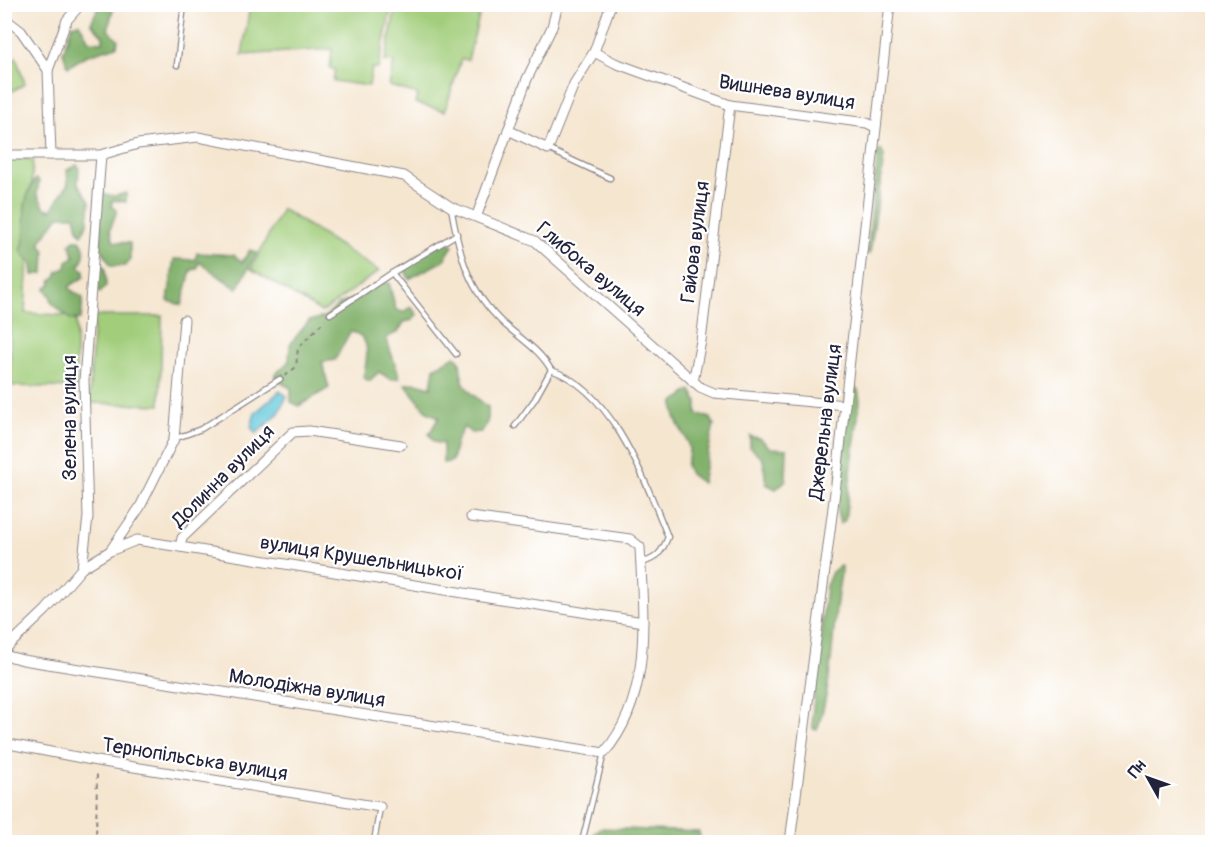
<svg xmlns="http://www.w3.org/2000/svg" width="1217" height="847" viewBox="0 0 1217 847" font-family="Pangolin,sans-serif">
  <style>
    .green { fill: #a2ce7b; stroke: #62785b; stroke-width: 1.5 }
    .forest { fill: #81b16b; stroke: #526a53; stroke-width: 1.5 }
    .water { fill: #5dc6d9; stroke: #40748a; stroke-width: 1.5 }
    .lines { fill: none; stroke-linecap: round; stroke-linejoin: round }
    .lane-casing { stroke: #8c8486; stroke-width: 7 }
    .street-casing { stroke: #8c8486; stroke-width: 11 }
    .path { stroke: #8c8486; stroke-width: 2; stroke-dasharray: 4.5 4.5; stroke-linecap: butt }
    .lane { stroke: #fff; stroke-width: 4.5 }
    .street { stroke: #fff; stroke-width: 9 }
    .labels { text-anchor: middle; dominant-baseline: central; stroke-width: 4.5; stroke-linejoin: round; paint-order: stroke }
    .street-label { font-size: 20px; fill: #22223b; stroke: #fff }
  </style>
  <rect width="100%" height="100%" fill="#fff"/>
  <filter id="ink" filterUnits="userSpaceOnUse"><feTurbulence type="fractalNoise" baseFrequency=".0167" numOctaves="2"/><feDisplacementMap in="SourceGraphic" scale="12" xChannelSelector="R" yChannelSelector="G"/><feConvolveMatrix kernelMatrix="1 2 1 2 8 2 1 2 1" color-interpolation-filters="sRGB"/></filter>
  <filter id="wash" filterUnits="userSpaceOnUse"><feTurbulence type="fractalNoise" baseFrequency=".008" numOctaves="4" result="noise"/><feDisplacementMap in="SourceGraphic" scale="24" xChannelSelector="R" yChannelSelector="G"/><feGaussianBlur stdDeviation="1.35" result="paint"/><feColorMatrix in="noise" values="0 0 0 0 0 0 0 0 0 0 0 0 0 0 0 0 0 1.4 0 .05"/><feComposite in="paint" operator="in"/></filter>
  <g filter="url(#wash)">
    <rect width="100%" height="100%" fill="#f5e6d0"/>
    <g class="green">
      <path d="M250,5H392L378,69L372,68L369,86L333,81L335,70L330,68L332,49L242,55Z"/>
      <path d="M396,5H482L468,60L461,59L445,111L415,103L418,94L389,86L394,62L385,61Z"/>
      <path d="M16,57L25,84L5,95V62Z"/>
      <path d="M8,158L33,159L25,313L76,316V388L11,386Z"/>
      <path d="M282,209L379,271L322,312L251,269Z"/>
      <path d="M94,316H162L160,405L89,403Z"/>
    </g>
    <g class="forest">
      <path d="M96,5H114L108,30L118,39L117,46L85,56L68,67L63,52L72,25L79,23L89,41L103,42V36L91,23L97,10Z"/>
      <path d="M881,150L884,156L870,254L867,253L878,152Z"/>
      <path d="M77,165L79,167L78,184L90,201L88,222L82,235L78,229L75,216H59L42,239L41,245L45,251L44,273L33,275L32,265L21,251C31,225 15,209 36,179L39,181L37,194L45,208L51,210L68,184L67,170Z"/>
      <path d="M126,193V202L114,200L112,202L111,206L117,210L110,230L114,242L130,243V260L125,266H111L101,248L100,200L104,194L115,196Z"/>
      <path d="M74,240H80C87,249 85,257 79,266L84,270V277L70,286V289L83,298L81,319L71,320L51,302V297L45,289L51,284V280L56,277L58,271L66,268L67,261L74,257L70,244Z"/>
      <path d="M445,240L453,246L443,261L409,279L404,268L419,255Z"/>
      <path d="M250,250L257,253L237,289L199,262L197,269L191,270L182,305L168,301L174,259L195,260L197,253L234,255L242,262Z"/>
      <path d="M100,263L105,268L106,286L100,293C91,286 94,272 100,263Z"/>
      <path d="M380,282L389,283L396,310L403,312L411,307L417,314L413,320L404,322L398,332L386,338L400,378L390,379L379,372L369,381L363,377C367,362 373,334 350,332L335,360L322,362L329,388L299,406L291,402V388L281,383L275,375L289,361L290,344L309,321L324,317L340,304L355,298Z"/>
      <path d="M455,356L460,361C461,388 468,391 488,407C489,418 488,424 481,432L471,433L464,427L456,442L452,461L443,463V444L434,442L429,434L439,417L427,412L405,384L416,383L431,387L434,368Z"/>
      <path d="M853,386L858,390L860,400L845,520L840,524L837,512L838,465L847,394Z"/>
      <path d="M691,390L697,402V414L710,418L714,424L702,483L690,474L686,465C687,461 689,456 689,451C689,434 672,426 674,402Z"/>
      <path d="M750,436L761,439L770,448L787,449L786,480L776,489L766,484L763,459L750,447Z"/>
      <path d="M840,566L842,568C831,622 835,678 817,730L813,729L812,717L826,586L832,572Z"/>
      <path d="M600,828L699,832L700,836L689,842L620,840L593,842V835Z"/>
    </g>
    <path class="water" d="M280,391L287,396L279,413L256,434L251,427L255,413Z"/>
  </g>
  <g filter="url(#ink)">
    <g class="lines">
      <defs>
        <g id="lane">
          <path d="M177,65L184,4"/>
          <path d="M548,149L610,178"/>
          <path d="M451,207C459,254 468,291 504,324C520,338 541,351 551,370L535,399L515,426"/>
          <path d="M330,314L392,273"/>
          <path d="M456,354L392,273L457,234"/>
          <path d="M551,370C613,390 645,481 668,537C662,552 657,559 641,563"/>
          <path d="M174,439L201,429L280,379"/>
          <path d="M374,842L380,807"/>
          <path d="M582,842L604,753"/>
        </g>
        <g id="street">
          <path d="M4,18L21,31L48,70L51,155H101L84,381L88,517L82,568L46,610L4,650"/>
          <path d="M594,52L615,63L730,105L867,123L875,127"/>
          <path d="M48,70L67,20L81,4"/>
          <path d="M508,130L548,149L574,84L594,52L611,4"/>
          <path d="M4,155H51"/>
          <path d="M101,155L138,144L198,137L404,176L451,207L535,241L700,387L714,393L845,405"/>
          <path d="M477,215L527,79L552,27L558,4"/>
          <path d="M693,382L701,341L730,105"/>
          <path d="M180,547L182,538L293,432L309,431L401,445"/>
          <path d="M110,551L140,507L174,439L184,320"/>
          <path d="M82,568L110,551L137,540L643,622"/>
          <path d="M4,655L23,660L604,753C653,696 643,617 640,547L630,539L471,517"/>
          <path d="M4,743L97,761L380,807"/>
          <path d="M790,842L836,484L890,4"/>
        </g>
      </defs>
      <use href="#lane" class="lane-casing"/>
      <use href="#street" class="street-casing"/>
      <g class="path">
        <path d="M285,376L296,367L298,348L325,320"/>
        <path d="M96,842L97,770"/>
      </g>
      <use href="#lane" class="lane"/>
      <use href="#street" class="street"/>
    </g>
  </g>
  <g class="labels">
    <g class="street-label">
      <text transform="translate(787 92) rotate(9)">Вишнева вулиця</text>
      <text transform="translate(695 242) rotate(-83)">Гайова вулиця</text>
      <text transform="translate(591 269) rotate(40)">Глибока вулиця</text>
      <text transform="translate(69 418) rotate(-90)">Зелена вулиця</text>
      <text transform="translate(825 422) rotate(-83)">Джерельна вулиця</text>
      <text transform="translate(223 476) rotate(-45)">Долинна вулиця</text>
      <text transform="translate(362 558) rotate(9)">вулиця Крушельницької</text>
      <text transform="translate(307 688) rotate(9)">Молодіжна вулиця</text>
      <text transform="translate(195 759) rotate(9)">Тернопільська вулиця</text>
    </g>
  </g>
  <rect width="1217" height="847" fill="none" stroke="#fff" stroke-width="24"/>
  <g transform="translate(1148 778) rotate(310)" stroke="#ffffff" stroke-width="4.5" paint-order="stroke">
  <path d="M0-4.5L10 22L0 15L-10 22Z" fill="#22223b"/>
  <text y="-9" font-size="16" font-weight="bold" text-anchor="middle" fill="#22223b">Пн</text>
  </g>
</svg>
